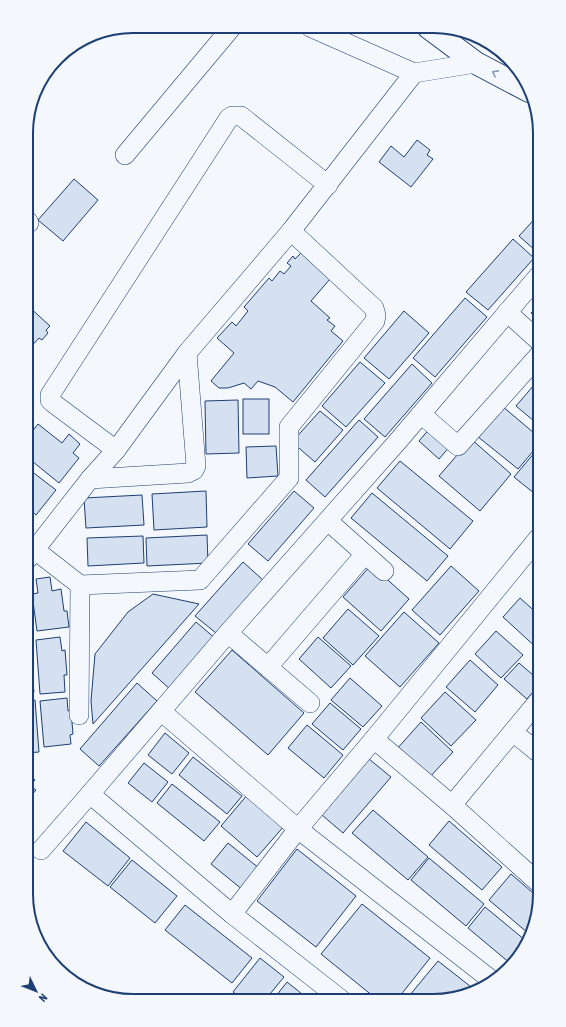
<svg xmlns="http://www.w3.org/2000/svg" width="566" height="1027" viewBox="0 0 566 1027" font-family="'Asap Condensed',sans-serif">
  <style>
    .building { fill: #d5e0f0; stroke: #1d3f73 }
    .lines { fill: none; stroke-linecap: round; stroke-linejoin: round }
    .street-casing { stroke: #1d3f73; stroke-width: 20 }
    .secondary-casing { stroke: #1d3f73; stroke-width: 24 }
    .street { stroke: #f4f7fb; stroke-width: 19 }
    .secondary { stroke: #f4f7fb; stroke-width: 22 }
    .oneway { stroke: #889bb7 }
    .rim { fill: none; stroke: #1d3f73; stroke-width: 2 }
  </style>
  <rect width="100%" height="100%" fill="#f4f7fb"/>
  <g class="building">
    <path d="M417,140L430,150L427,155L433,159L411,187L379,162L391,146L404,157Z"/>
    <path d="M74,179L98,200L63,241L38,220Z"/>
    <path d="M540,213V247L536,251L519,236Z"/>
    <path d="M513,239L534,258L488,310L466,292Z"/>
    <path d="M302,252L330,279L311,301L330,318L327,320L335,326L331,331L343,341L293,402L275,387L258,381L251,389L244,383L228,388H219L211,381L234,353L217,338L232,322L236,326L248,311L244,307L269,278L272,281L280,271L284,274L291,266L287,263L293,256L295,259Z"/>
    <path d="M465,298L487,317L435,377L413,358Z"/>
    <path d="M540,303V320L531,313Z"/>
    <path d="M27,305L50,326L46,330L48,333L42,340L39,338L29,349L27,346Z"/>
    <path d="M404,311L429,333L389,379L364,358Z"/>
    <path d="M360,362L385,383L346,427L322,406Z"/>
    <path d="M412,364L432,383L385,437L364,419Z"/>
    <path d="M540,378V426L516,406Z"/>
    <rect x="243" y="399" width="26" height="35"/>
    <path d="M238,400L239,453L206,454L205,401Z"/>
    <path d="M502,406L540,438V443L518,469L477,436Z"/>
    <path d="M320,411L343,430L315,462L292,442Z"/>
    <path d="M359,420L378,437L325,497L306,480Z"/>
    <path d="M38,424L62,443L69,434L80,444L73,453L79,458L59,483L27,457V438Z"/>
    <path d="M431,427L451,445L439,459L419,441Z"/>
    <path d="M471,439L511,474L480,511L439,476Z"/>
    <path d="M276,446L278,476L247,478L246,447Z"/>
    <path d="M540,446V498L514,477Z"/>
    <path d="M400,461L473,521L450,549L377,488Z"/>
    <path d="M26,467L56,490L36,515L29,509L26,512Z"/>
    <path d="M206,491L207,527L154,530L152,494Z"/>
    <path d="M294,491L314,508L268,561L248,544Z"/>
    <path d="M372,493L448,556L427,581L351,518Z"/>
    <path d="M142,495L144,525L86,528L84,498Z"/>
    <path d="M207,535L208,563L147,566L146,538Z"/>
    <path d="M143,536L144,563L88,566L87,538Z"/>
    <path d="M243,562L263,580L216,633L195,616Z"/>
    <path d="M371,565L409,599L381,631L343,597Z"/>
    <path d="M451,566L479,591L440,635L412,610Z"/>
    <path d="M50,577L52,591L61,589L64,611H67L69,627L37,631L32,594L38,593L36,579Z"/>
    <path d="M153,594L199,604L93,724L91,701L95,654L128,612Z"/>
    <path d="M520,598L540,616V651L503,617Z"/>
    <path d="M348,609L379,636L353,665L323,638Z"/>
    <path d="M404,612L439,643L400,687L365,656Z"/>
    <path d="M196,622L216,639L171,690L152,673Z"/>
    <path d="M26,627L34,692L26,693Z"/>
    <path d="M496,631L523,655L501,678L475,654Z"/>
    <path d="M60,637L62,651L65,650L67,675H64L65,692L40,694L36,640Z"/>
    <path d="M318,637L351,666L331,688L299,659Z"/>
    <path d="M232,650L304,713L268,755L195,692Z"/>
    <path d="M470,660L498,685L475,712L446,687Z"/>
    <path d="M519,663L540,681V684L527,699L504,679Z"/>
    <path d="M350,678L382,706L363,727L331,700Z"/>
    <path d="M137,683L157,701L99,766L80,749Z"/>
    <path d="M445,692L476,720L451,746L421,718Z"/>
    <path d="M67,698L68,711L71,710L73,734L70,735L71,744L44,747L40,701Z"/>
    <path d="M35,700L39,752L26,753V701Z"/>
    <path d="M330,703L361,729L343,750L312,724Z"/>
    <path d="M421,722L453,752L428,779L396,750Z"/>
    <path d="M307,725L343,755L324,778L288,748Z"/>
    <path d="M165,733L189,753L172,774L148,755Z"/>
    <path d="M193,757L242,796L227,814L179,775Z"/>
    <path d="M369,759L391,777L343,833L322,815Z"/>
    <path d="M144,763L168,782L152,802L128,783Z"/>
    <path d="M26,773L35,780L30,786L36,790L26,802Z"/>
    <path d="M172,784L220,822L204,841L157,803Z"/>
    <path d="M248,794L285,825L257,857L221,826Z"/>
    <path d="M373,810L428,857L408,880L352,833Z"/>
    <path d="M449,821L502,867L482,890L429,845Z"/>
    <path d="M86,822L130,858L108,886L63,851Z"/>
    <path d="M228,843L260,869L243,890L211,864Z"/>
    <path d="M297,849L356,896L316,947L257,901Z"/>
    <path d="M429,858L484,904L466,926L411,880Z"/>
    <path d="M132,860L177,896L155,923L110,887Z"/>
    <path d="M511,874L540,899L528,933L489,900Z"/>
    <path d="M362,904L430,958L396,1001H379L321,954Z"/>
    <path d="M185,905L252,958L232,983L165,930Z"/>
    <path d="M485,907L525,940L518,959L511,964L468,928Z"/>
    <path d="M260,958L284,977L265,1000H244L233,992Z"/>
    <path d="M438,961L475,990L468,995L433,1001H405Z"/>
    <path d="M287,982L311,1001H272Z"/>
  </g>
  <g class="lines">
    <defs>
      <g id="street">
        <path d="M310,27L414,73L476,63"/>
        <path d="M125,155L232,27"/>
        <path d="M27,220L29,223"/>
        <path d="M507,312L540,342"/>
        <path d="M421,414L458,446L540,354"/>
        <path d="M116,450L53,403L50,400V395L229,118L232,116H241L328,185"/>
        <path d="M90,479L188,473L194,470L196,466L187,353"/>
        <path d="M328,521L384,571"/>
        <path d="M35,550L80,585L200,580L289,478V427L375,321L376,315L374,308L291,231"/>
        <path d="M26,561L90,479L116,450L187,353L291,231L414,73"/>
        <path d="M228,633L310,703"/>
        <path d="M268,667L365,554"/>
        <path d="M162,712L298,829L490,979"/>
        <path d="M79,715L80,585"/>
        <path d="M513,732L540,754"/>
        <path d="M374,739L452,805L540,884"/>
        <path d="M452,805L540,699"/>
        <path d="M41,850L90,794"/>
        <path d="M232,914L298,829L374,739L540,536"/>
        <path d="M343,1001L232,914L90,794L228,633L398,441L540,274"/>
      </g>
      <path id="secondary" d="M429,28L476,63L529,91"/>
    </defs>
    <use href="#street" class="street-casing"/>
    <use href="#secondary" class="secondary-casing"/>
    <use href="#street" class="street"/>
    <use href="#secondary" class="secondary"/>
  </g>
  <defs><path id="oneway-chevron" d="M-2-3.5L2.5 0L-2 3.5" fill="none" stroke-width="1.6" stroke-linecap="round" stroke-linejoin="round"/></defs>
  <use class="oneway" href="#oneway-chevron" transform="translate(495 73) rotate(-152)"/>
  <path d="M0 0H566V1027H0ZM133 33H433A100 100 0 0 1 533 133V894A100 100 0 0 1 433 994H133A100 100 0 0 1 33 894V133A100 100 0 0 1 133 33Z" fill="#f4f7fb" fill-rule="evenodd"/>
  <path class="rim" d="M133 33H433A100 100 0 0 1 533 133V894A100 100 0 0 1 433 994H133A100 100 0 0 1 33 894V133A100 100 0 0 1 133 33Z"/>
  <g transform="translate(36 991) rotate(133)" stroke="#f4f7fb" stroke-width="3" paint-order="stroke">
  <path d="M0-3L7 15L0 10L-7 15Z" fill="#1d3f73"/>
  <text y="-6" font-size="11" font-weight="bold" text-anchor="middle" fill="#1d3f73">N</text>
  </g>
</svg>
